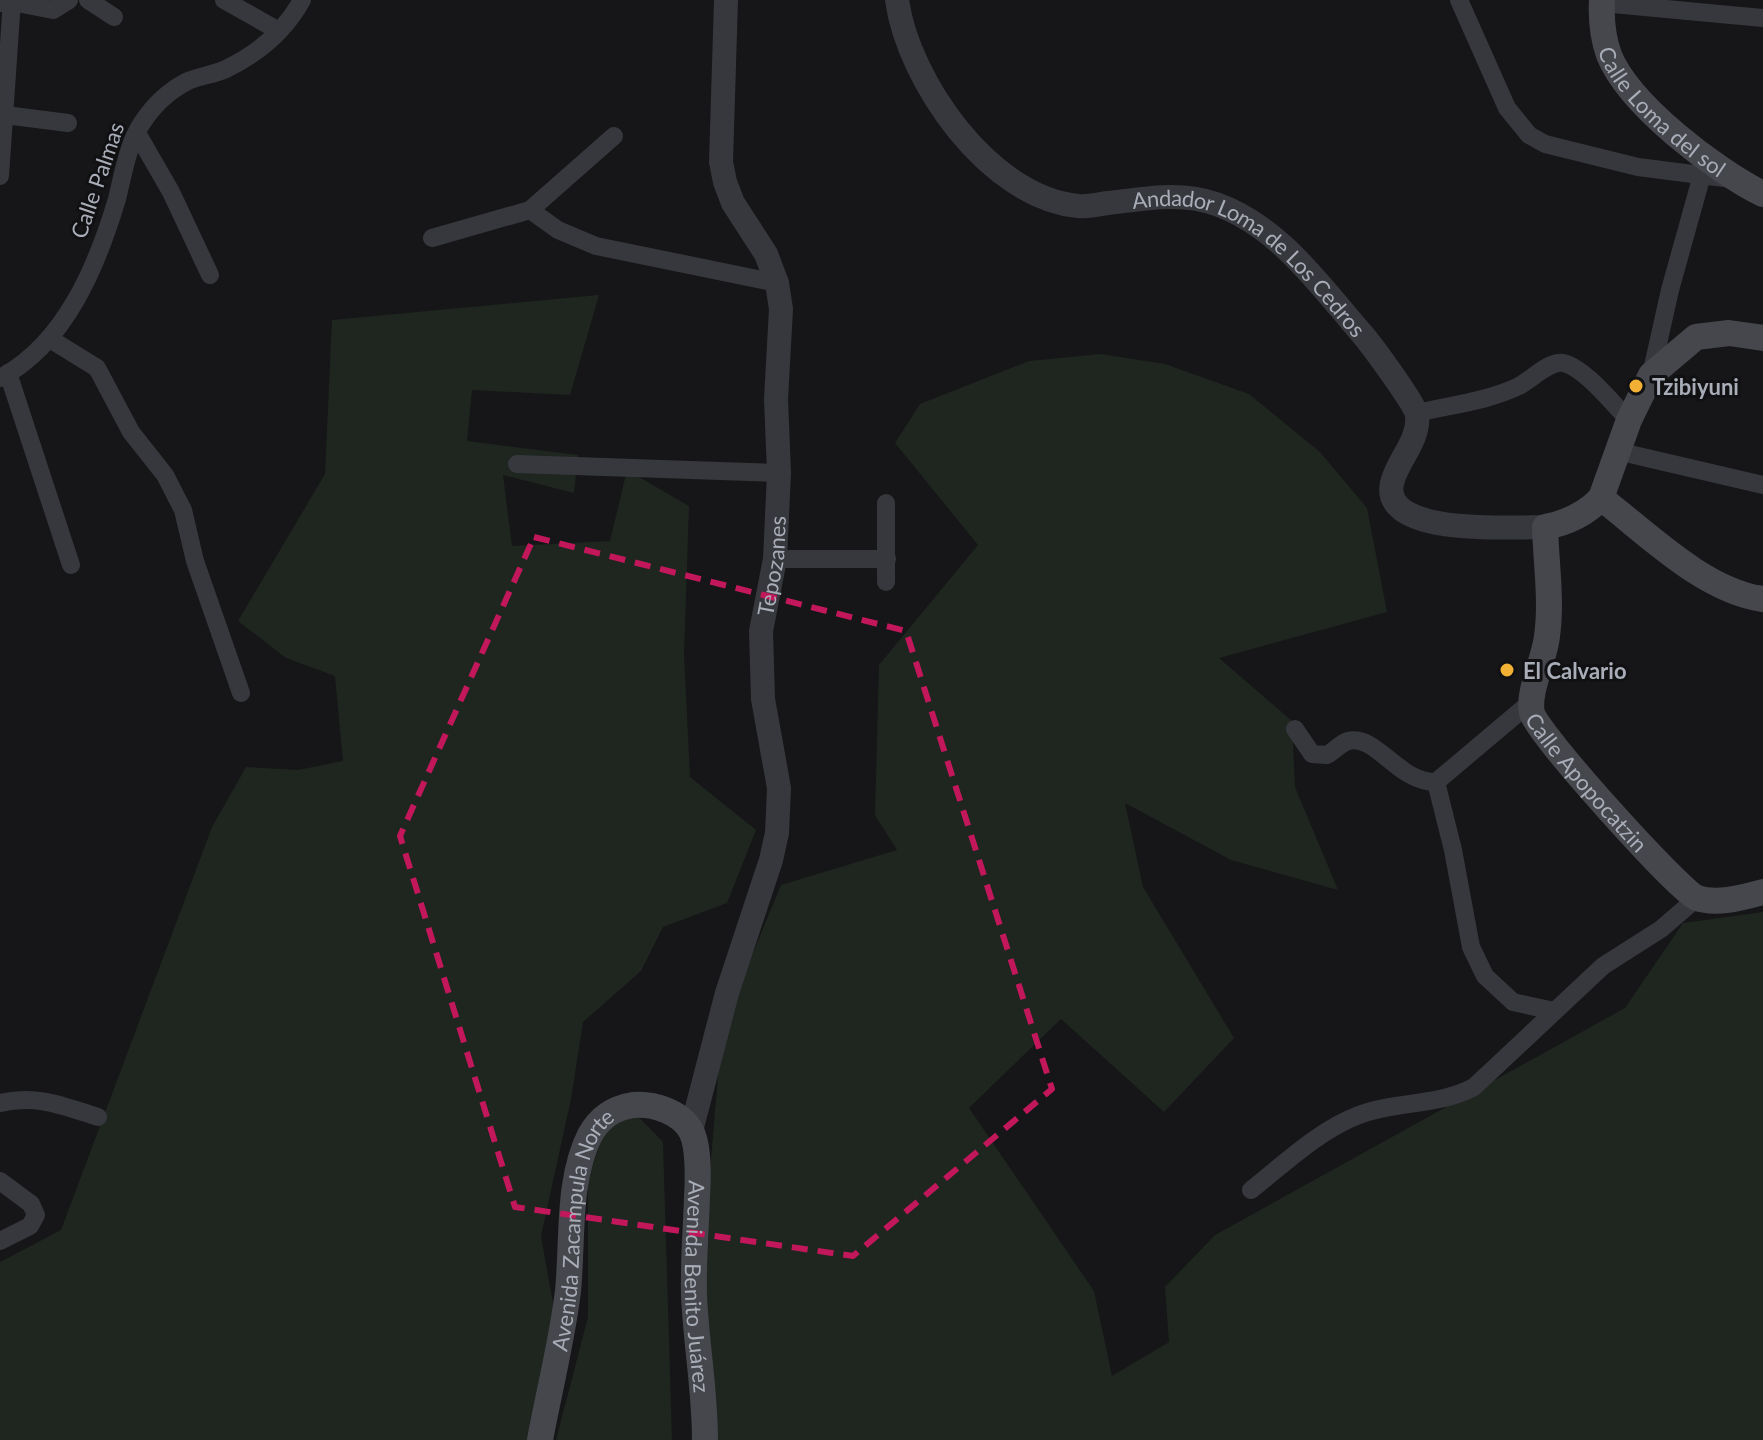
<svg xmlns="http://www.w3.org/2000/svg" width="1763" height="1440" viewBox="0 0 1763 1440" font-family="Lato,sans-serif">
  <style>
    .green { fill: #1e261f }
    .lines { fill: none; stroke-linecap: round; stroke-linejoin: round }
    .minor { stroke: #37383d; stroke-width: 18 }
    .tertiary { stroke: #37383d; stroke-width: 24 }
    .secondary { stroke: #45474d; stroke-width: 26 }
    .marked { fill: none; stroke: #c2185b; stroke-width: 6; stroke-dasharray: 16 10; stroke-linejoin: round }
    .poi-dot { fill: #f2b134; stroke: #111113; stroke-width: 3 }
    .labels { text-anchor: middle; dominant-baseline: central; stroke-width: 6; stroke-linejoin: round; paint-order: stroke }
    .street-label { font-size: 22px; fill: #a8adb8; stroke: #111113 }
    .poi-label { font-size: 22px; font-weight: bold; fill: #a8adb8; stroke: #111113; text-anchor: start }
  </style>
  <rect width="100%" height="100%" fill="#161618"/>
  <g class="green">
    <path d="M599,295L570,395L472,390L467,441L578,455L574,493L503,475L512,546L610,541L627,470L689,506L684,655L690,777L756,830L727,903L663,927L641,971L583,1022L571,1099L541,1236L564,1365L546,1440H0V1262L61,1230L212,827L246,767L298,770L343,761L335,676L286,658L238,621L325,474L332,320Z"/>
    <path d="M1101,354L1165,364L1249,394L1320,452L1367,508L1387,612L1219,658L1292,721L1295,787L1338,890L1231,860L1125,803L1143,887L1234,1038L1164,1112L1061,1019L969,1108L1094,1291L1112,1376L1169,1342L1165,1287L1215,1235L1625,1008L1683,923L1763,912V1440H712L699,1304L722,1028L781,885L897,850L875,815L879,665L978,545L895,443L920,404L1029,361Z"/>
    <path d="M619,1097L663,1142L672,1440H556L588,1317V1176Z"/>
  </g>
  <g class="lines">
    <g class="minor">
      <path d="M88,0L114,17"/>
      <path d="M224,0L279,31"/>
      <path d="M1459,0L1507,108L1529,135L1545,144L1638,167L1732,179"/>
      <path d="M0,3L12,2L53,10L69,0"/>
      <path d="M1602,3L1763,18"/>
      <path d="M5,115L68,123"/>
      <path d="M137,133L171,192L210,275"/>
      <path d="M0,176L12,0"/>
      <path d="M530,210L614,136"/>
      <path d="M432,238L530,210L558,230L596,246L777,283"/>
      <path d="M50,339L97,368L131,432L165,475L183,510L195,561L241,693"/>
      <path d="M8,373L71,565"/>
      <path d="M1651,375L1670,290L1702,175"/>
      <path d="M0,378C65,344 97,266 117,199C123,175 128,143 142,123C153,106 167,92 186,82C198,76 213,75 226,69C257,54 285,31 302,0"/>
      <path d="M1417,413C1451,405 1488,401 1519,386C1532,379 1549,361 1563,363C1584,367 1613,404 1629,420"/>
      <path d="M1617,451L1763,485"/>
      <path d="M517,464L779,473"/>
      <path d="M775,559H887"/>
      <path d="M886,582V503"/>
      <path d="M1295,729L1312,754L1327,755C1334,751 1341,743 1348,741C1377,734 1397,782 1436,782"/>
      <path d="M1436,782L1453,850L1471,947L1485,976L1513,1002L1554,1011"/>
      <path d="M1436,782L1531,702"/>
      <path d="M0,1103C36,1094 64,1106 98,1117"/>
      <path d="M0,1181L31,1204L36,1215L30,1226L0,1241"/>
      <path d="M1251,1190C1284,1164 1319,1130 1359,1115C1395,1101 1439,1106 1474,1087L1603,966L1661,929L1697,898"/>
    </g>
    <g class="tertiary">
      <path id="s1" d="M897,0C908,81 990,198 1078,206C1087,207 1099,204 1108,203C1144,199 1180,191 1216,204C1279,226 1321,287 1363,335C1373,347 1415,404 1417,415C1420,440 1397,461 1392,483C1380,537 1515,527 1545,527"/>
      <path id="s2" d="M691,1131L727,993L771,860L777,833L779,788L763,699L761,631L775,559L779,473L776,399L781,309L777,283L766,254L733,203L725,182L721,162L726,0"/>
    </g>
    <g class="secondary">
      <path id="s3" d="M1602,0C1601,17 1603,38 1609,55C1629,105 1716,171 1763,194"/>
      <path d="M1601,498L1629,420L1651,375L1696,337L1729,333L1763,338"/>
      <path id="s4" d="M1763,599C1704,591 1648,534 1601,498C1586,514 1567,523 1545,527C1546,563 1552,601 1547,636C1545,658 1527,693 1532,713C1535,731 1678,890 1697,898C1717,905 1744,897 1763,892"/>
      <path id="s5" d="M540,1440C549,1391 562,1341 568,1291C573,1241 567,1180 590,1135C599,1118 614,1108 633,1105C653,1103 681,1112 691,1131C699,1145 698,1181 697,1197C696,1230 693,1262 694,1295C696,1343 705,1391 705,1440"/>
    </g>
  </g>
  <path class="marked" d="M534,537L906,631L1052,1089L853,1256L515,1207L400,836Z"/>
  <g class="poi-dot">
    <circle cx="1636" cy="386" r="8"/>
    <circle cx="1507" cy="670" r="8"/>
  </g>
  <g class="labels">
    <g class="street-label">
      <text stroke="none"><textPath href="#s3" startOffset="134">Calle Loma del sol</textPath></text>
      <text transform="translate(97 180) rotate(-71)">Calle Palmas</text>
      <text stroke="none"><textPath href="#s1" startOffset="486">Andador Loma de Los Cedros</textPath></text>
      <text stroke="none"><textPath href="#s2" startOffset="580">Tepozanes</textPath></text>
      <text stroke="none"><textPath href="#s4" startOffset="534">Calle Apopocatzin</textPath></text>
      <text stroke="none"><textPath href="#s5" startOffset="216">Avenida Zacampula Norte</textPath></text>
      <text stroke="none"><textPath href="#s5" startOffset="588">Avenida Benito Juárez</textPath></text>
    </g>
    <g class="poi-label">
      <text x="1652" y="386">Tzibiyuni</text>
      <text x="1523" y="670">El Calvario</text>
    </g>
  </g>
</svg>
